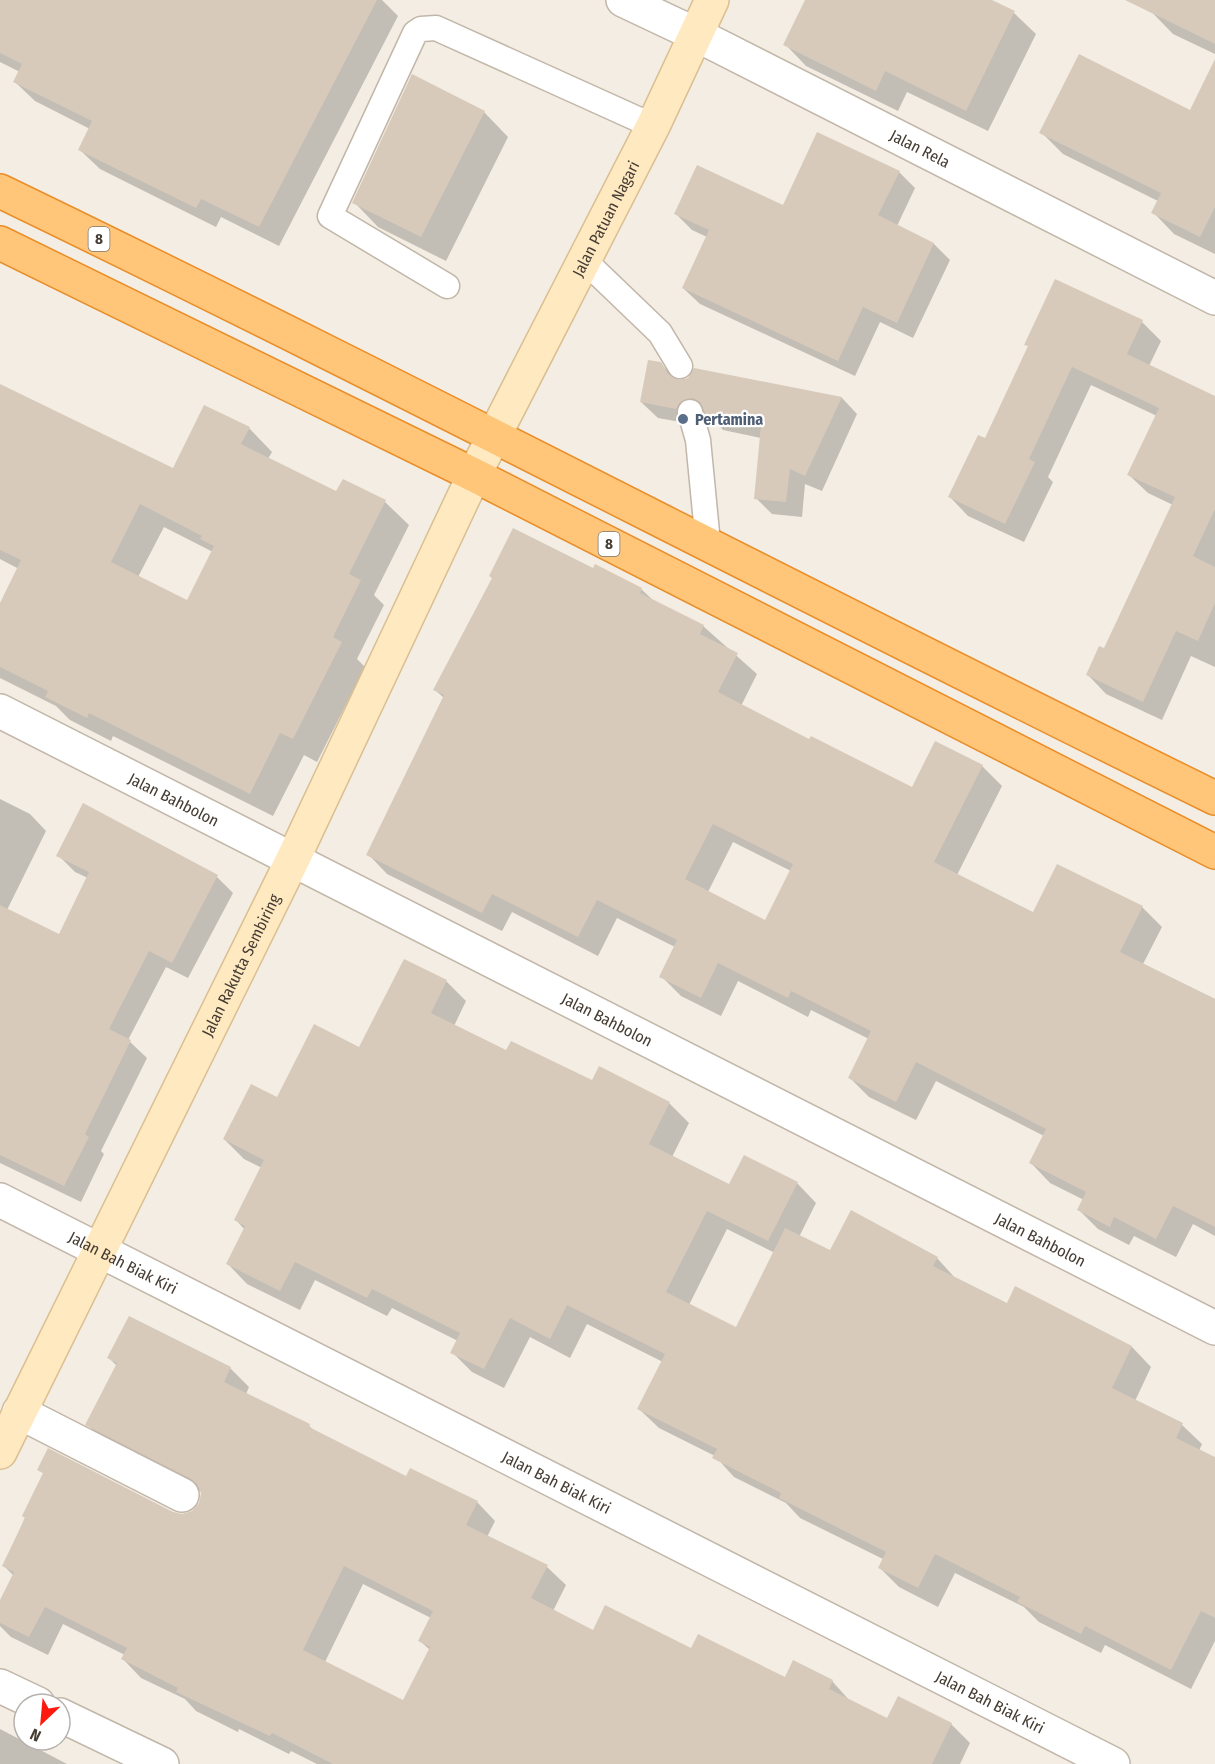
<svg xmlns="http://www.w3.org/2000/svg" width="1215" height="1764" viewBox="0 0 1215 1764" font-family="'Fira Sans Condensed',sans-serif">
  <style>
    .shadow { fill: #0003; fill-rule: evenodd }
    .building { fill: #d8cabb; fill-rule: evenodd }
    .lines { fill: none; stroke-linecap: round; stroke-linejoin: round }
    .service-casing { stroke: #c2b6a8; stroke-width: 27 }
    .minor-casing { stroke: #c2b6a8; stroke-width: 36 }
    .secondary-casing { stroke: #dabf91; stroke-width: 36 }
    .trunk-casing { stroke: #e98d28; stroke-width: 36 }
    .service { stroke: #fff; stroke-width: 24 }
    .minor { stroke: #fff; stroke-width: 33 }
    .secondary { stroke: #ffe9c1; stroke-width: 33 }
    .trunk { stroke: #ffc679; stroke-width: 33 }
    .service-dot { fill: #5c6f8a; stroke: #fff; stroke-width: 2 }
    .labels { text-anchor: middle; dominant-baseline: central; stroke-width: 4.5; stroke-linejoin: round; paint-order: stroke }
    .shield { fill: #fff; stroke: #7d7670; stroke-width: 1.5 }
    .shield-label { font-size: 15px; font-weight: bold; fill: #453c33 }
    .street-label { font-size: 16px; fill: #453c33; stroke: #fff }
    .service-label { font-size: 16px; font-weight: bold; fill: #4e5e75; stroke: #fff; text-anchor: start }
  </style>
  <rect width="100%" height="100%" fill="#f3ede3"/>
  <g class="shadow">
    <path d="M0,0H382L398,16L279,246L221,217L216,227L100,169L80,150L90,129L35,101L15,82L20,72L0,62Z"/>
    <path d="M806,0H989L1014,13L1036,34L988,131L907,92L898,111L806,66L785,44Z"/>
    <path d="M1140,0H1215V54L1173,34Z"/>
    <path d="M1215,62V254L1174,234L1153,212L1158,201L1063,154L1041,132L1191,112Z"/>
    <path d="M484,112L508,137L446,261L378,227L354,202Z"/>
    <path d="M899,172L915,188L897,226L934,244L950,260L913,338L880,322L855,376L700,304L683,288L707,237L692,230L676,214L784,207Z"/>
    <path d="M1142,322L1161,341L1149,366L1215,397V667L1191,656L1162,720L1106,694L1088,675L1105,650L1173,505L1148,493L1129,475L1157,416L1091,385L1048,477L1053,482L1024,542L968,516L950,497L986,440L1029,347L1026,344Z"/>
    <path d="M660,363L677,380L689,379L694,370L842,398L857,414L822,491L805,484L802,517L772,514L756,498L761,438L723,430L707,414L696,417L692,424L658,418L641,402Z"/>
    <path d="M0,385L174,470L249,428L272,452L268,459L337,493L385,502L409,525L374,595L384,605L357,659L365,667L317,762L304,755L273,816L113,736L111,741L70,720L56,706L0,678V606L19,569L0,559ZM164,527L213,552L188,602L138,577Z"/>
    <path d="M594,570L641,589L654,601L703,626L757,674L741,706L810,741L913,789L982,766L1002,786L957,875L1034,914L1058,866L1142,907L1162,927L1143,964L1215,999V1236L1193,1224L1176,1257L1134,1236L1129,1245L1098,1229L1079,1210L1084,1200L1050,1183L1031,1163L1044,1136L936,1081L916,1120L869,1097L850,1078L869,1039L811,1010L808,1017L738,981L721,1016L681,996L661,976L675,947L617,918L598,956L512,912L502,931L387,874L368,854L444,698L435,690ZM733,842L791,871L766,922L708,892Z"/>
    <path d="M0,799L30,814L46,831L7,910L60,936L88,878L75,872L58,855L217,877L233,893L188,978L166,967L128,1040L147,1058L101,1151L104,1154L81,1202L0,1163Z"/>
    <path d="M446,981L466,1001L454,1026L507,1052L592,1082L669,1103L689,1123L672,1157L730,1186L797,1183L816,1203L799,1237L831,1252L937,1258L956,1279L1007,1305L1016,1288L1132,1347L1151,1367L1135,1401L1182,1425L1202,1444L1199,1451L1215,1459V1641L1191,1689L1105,1645L1101,1653L1039,1622L1024,1607L955,1573L938,1607L899,1587L879,1567L883,1559L800,1518L786,1503L734,1477L715,1456L659,1428L639,1409L663,1362L587,1324L570,1358L530,1337L504,1388L472,1372L452,1352L458,1341L392,1308L387,1316L315,1280L300,1310L247,1284L228,1264L245,1230L236,1220L262,1168L244,1159L224,1139L278,1099L360,1049ZM727,1229L775,1253L737,1329L689,1305Z"/>
    <path d="M129,1318L230,1368L249,1387L246,1394L309,1426L316,1432L407,1478L477,1502L495,1521L487,1537L547,1567L566,1585L553,1611L594,1632L691,1650L785,1679L832,1681L850,1701L887,1720L898,1698L951,1724L970,1743L960,1764H317L291,1751L289,1754L239,1729L238,1732L196,1711L185,1699L141,1678L123,1659L125,1655L63,1624L48,1655L11,1637L0,1626V1603L14,1576L4,1566L44,1474L39,1469L182,1515L193,1512L200,1504L202,1492L106,1443L87,1424L117,1366L109,1358ZM363,1584L431,1618L420,1641L430,1650L404,1702L325,1662Z"/>
    <path d="M0,1729L67,1764H0Z"/>
  </g>
  <g class="building">
    <path d="M0,0H377L259,227L201,199L196,208L78,150L92,121L13,82L22,64L0,53Z"/>
    <path d="M805,0H992L1015,11L966,111L885,71L876,91L783,45Z"/>
    <path d="M1125,0H1215V44Z"/>
    <path d="M1079,54L1190,110L1215,59V207L1200,237L1151,213L1161,193L1039,133Z"/>
    <path d="M412,74L485,111L421,237L352,203Z"/>
    <path d="M817,132L900,171L878,215L934,243L897,323L863,307L838,361L682,288L709,230L674,214L697,165L783,205Z"/>
    <path d="M1055,279L1143,320L1127,354L1215,396V509L1193,556L1215,567V603L1198,641L1176,631L1143,702L1086,675L1099,646L1104,648L1175,497L1127,475L1159,408L1072,367L1029,459L1035,462L1005,524L948,497L978,435L985,438L1028,346L1024,345Z"/>
    <path d="M648,360L661,362L668,374L680,380L688,378L694,368L842,397L805,476L790,469L786,502L754,499L761,425L706,415L700,402L693,398L680,402L676,409L640,402Z"/>
    <path d="M0,384L173,468L204,405L250,427L241,444L336,491L343,479L386,500L349,574L361,580L333,637L342,642L293,739L280,733L250,794L89,713L87,718L45,697L48,691L0,667V603L21,560L0,550ZM140,504L202,536L200,539L214,546L187,600L111,562Z"/>
    <path d="M513,528L593,568L595,564L642,588L640,593L704,625L700,634L738,653L718,692L809,739L811,736L912,787L935,741L983,765L934,862L1033,912L1057,864L1143,906L1120,952L1215,999V1227L1173,1206L1156,1239L1114,1217L1110,1227L1077,1210L1086,1192L1029,1163L1046,1129L916,1062L896,1102L848,1078L871,1031L791,991L788,998L718,963L701,998L659,977L677,940L597,900L578,937L492,894L482,913L366,855L444,695L433,690L492,578L489,576ZM713,824L793,864L765,920L685,879Z"/>
    <path d="M83,803L218,875L172,963L149,951L109,1029L131,1040L85,1134L89,1137L64,1186L0,1155V905L59,934L89,872L56,856Z"/>
    <path d="M404,959L447,980L431,1013L506,1050L511,1041L592,1080L599,1066L670,1102L649,1144L729,1184L744,1155L798,1182L768,1241L707,1211L666,1292L736,1327L785,1228L830,1250L851,1210L938,1257L933,1266L1007,1303L1015,1286L1132,1346L1112,1388L1183,1423L1176,1438L1215,1457V1618L1201,1611L1171,1670L1085,1626L1081,1634L1017,1602L1020,1597L935,1554L918,1588L878,1568L886,1552L779,1498L781,1493L712,1458L717,1449L637,1409L665,1354L567,1305L550,1339L510,1318L484,1369L450,1353L460,1333L372,1289L367,1298L295,1262L280,1291L226,1264L245,1226L234,1220L264,1160L223,1139L251,1084L277,1097L314,1024L359,1047Z"/>
    <path d="M129,1316L231,1367L224,1382L310,1424L309,1427L406,1476L410,1468L478,1501L466,1525L548,1565L531,1598L593,1630L605,1605L691,1648L698,1634L785,1677L793,1660L833,1680L829,1689L887,1718L898,1696L952,1723L932,1764H333L272,1733L270,1736L176,1692L178,1688L121,1659L127,1648L45,1607L29,1637L0,1623V1600L14,1572L2,1566L25,1518L22,1516L43,1473L37,1470L48,1448L173,1512L182,1514L192,1511L199,1503L201,1493L197,1484L191,1479L85,1425L117,1363L107,1358ZM344,1566L433,1611L418,1641L430,1647L403,1700L303,1650Z"/>
  </g>
  <g class="lines">
    <defs>
      <g id="service">
        <path d="M584,260L660,333L680,366"/>
        <path d="M447,286L330,216L415,33L421,29L436,28L653,126"/>
        <path d="M690,412L698,440L708,543"/>
      </g>
      <g id="minor">
        <path id="s1" d="M623,0L695,34L1215,298"/>
        <path id="s2" d="M0,711L1215,1328"/>
        <path id="s3" d="M0,1200L1113,1764"/>
        <path d="M19,1412L182,1495"/>
        <path d="M0,1686L38,1704"/>
        <path d="M60,1715L162,1764"/>
      </g>
      <g id="secondary">
        <path id="s4" d="M0,1452L293,859L474,475L653,126L712,0"/>
      </g>
      <g id="trunk">
        <path d="M0,191C408,388 808,599 1215,798"/>
        <path d="M0,243L474,475L1215,852"/>
      </g>
    </defs>
    <use href="#service" class="service-casing"/>
    <use href="#minor" class="minor-casing"/>
    <use href="#secondary" class="secondary-casing"/>
    <use href="#trunk" class="trunk-casing"/>
    <use href="#service" class="service"/>
    <use href="#minor" class="minor"/>
    <use href="#secondary" class="secondary"/>
    <use href="#trunk" class="trunk"/>
  </g>
  <circle class="service-dot" cx="683" cy="419" r="6"/>
  <g class="labels">
    <g class="shield">
      <rect x="88.5" y="227" width="21" height="24" rx="4.5"/>
      <rect x="598.5" y="532" width="21" height="24" rx="4.5"/>
    </g>
    <g class="shield-label">
      <text x="99" y="239">8</text>
      <text x="609" y="544">8</text>
    </g>
    <g class="street-label">
      <text stroke="none"><textPath href="#s1" startOffset="332">Jalan Rela</textPath></text>
      <text stroke="none"><textPath href="#s4" startOffset="1374">Jalan Patuan Nagari</textPath></text>
      <text stroke="none"><textPath href="#s2" startOffset="195">Jalan Bahbolon</textPath></text>
      <text stroke="none"><textPath href="#s4" startOffset="543">Jalan Rakutta Sembiring</textPath></text>
      <text stroke="none"><textPath href="#s2" startOffset="681">Jalan Bahbolon</textPath></text>
      <text stroke="none"><textPath href="#s2" startOffset="1167">Jalan Bahbolon</textPath></text>
      <text stroke="none"><textPath href="#s3" startOffset="138">Jalan Bah Biak Kiri</textPath></text>
      <text stroke="none"><textPath href="#s3" startOffset="624">Jalan Bah Biak Kiri</textPath></text>
      <text stroke="none"><textPath href="#s3" startOffset="1110">Jalan Bah Biak Kiri</textPath></text>
    </g>
    <g class="service-label">
      <text x="695" y="419">Pertamina</text>
    </g>
  </g>
  <g transform="translate(42 1722) rotate(206)"><circle r="28" fill="#ffffff" stroke="#b5b1ad" stroke-width="1.5"/>
  <path d="M0-4.5L10 22L0 15L-10 22Z" fill="#ff180e"/>
  <text y="-9" font-size="16" font-weight="bold" text-anchor="middle" fill="#453c33">N</text>
  </g>
</svg>
